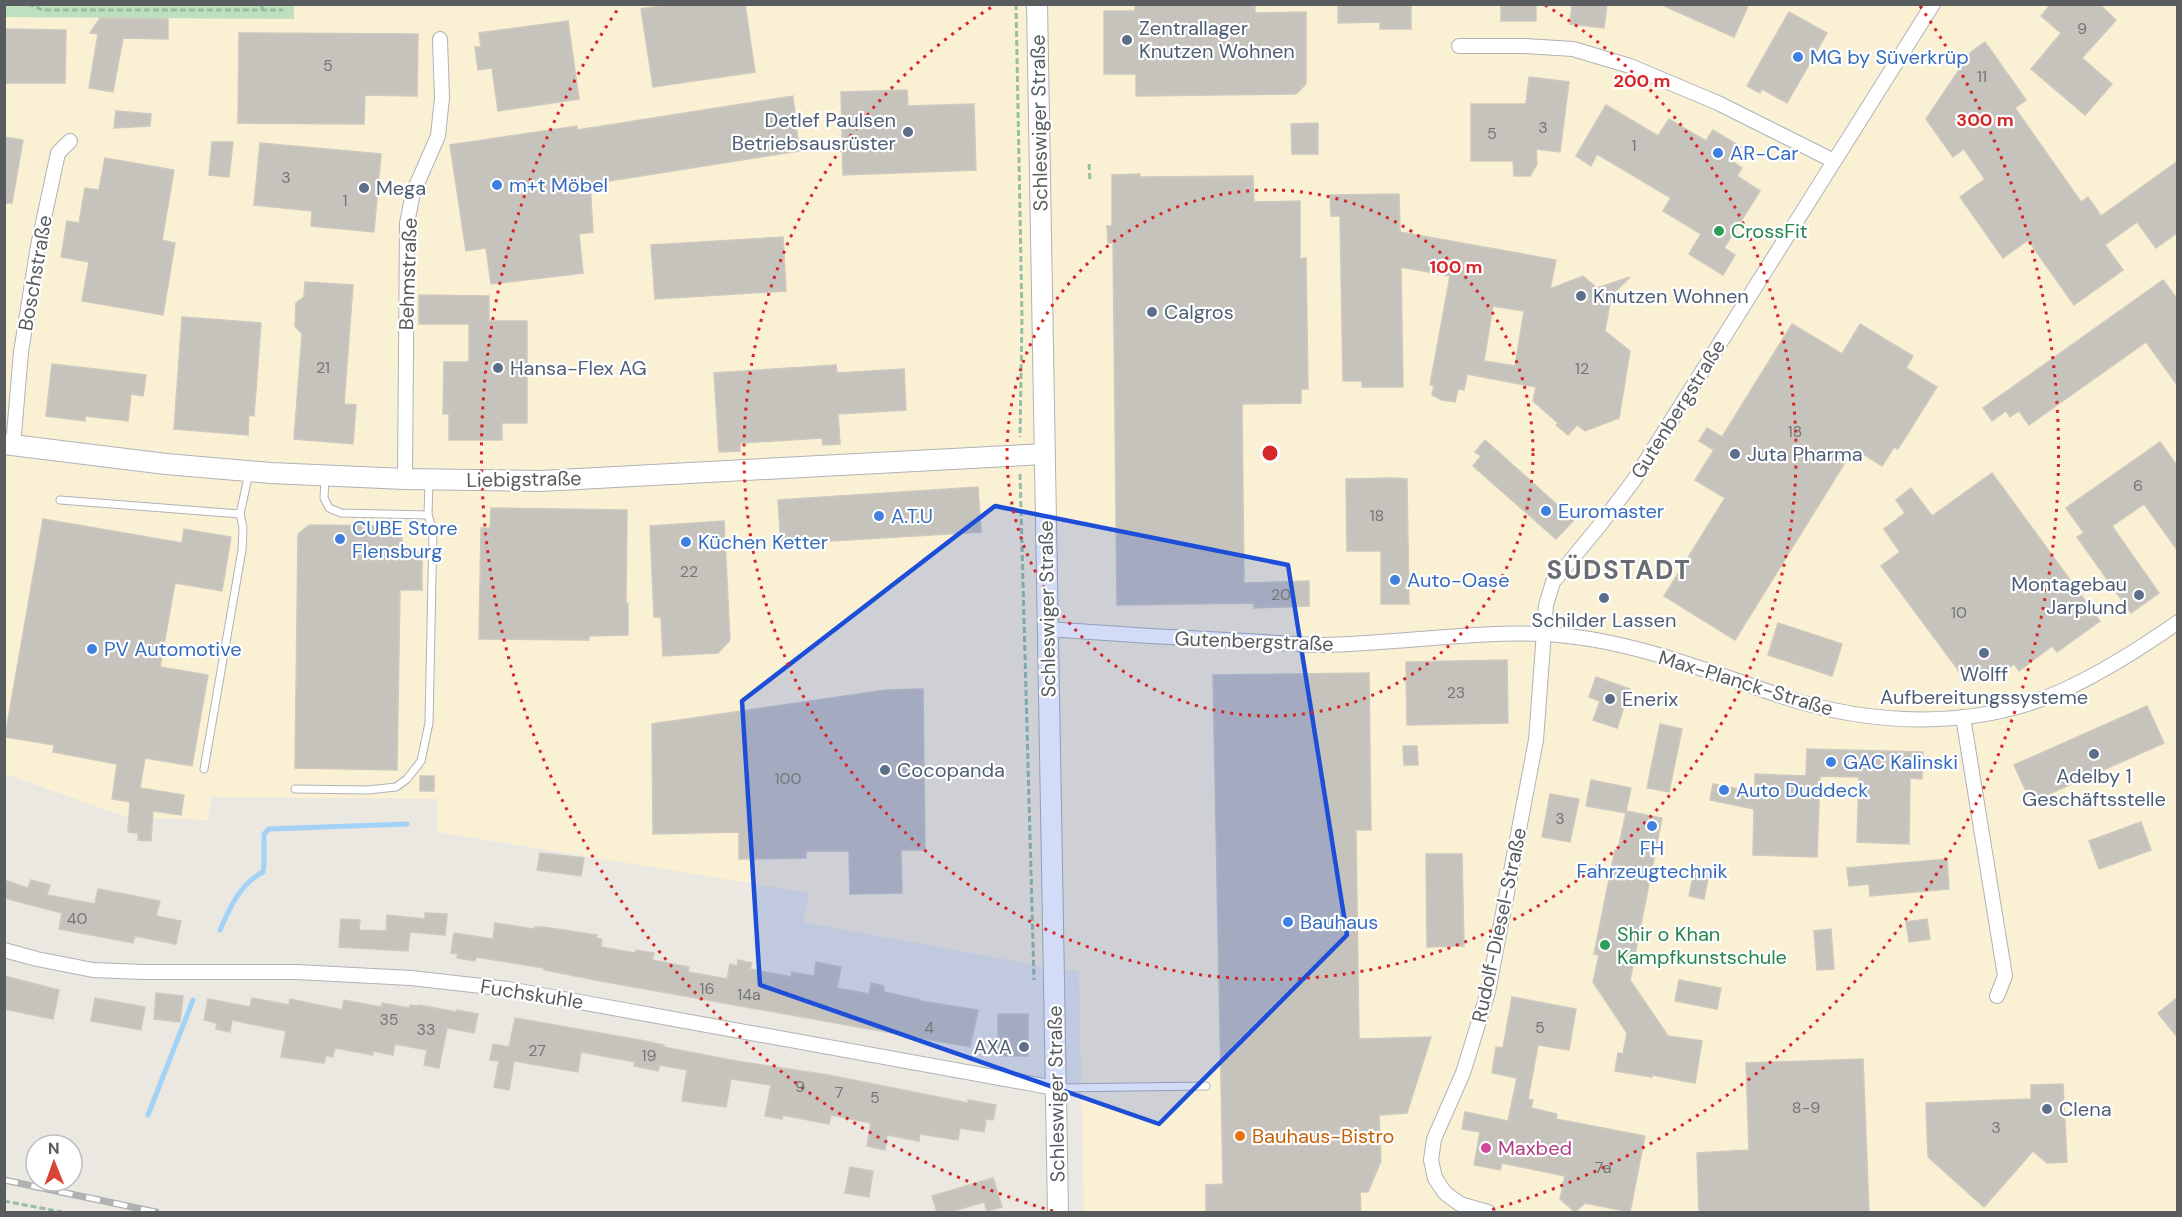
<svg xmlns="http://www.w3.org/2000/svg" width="2182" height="1217" viewBox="0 0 2182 1217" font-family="'DM Sans',sans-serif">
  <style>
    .commercial { fill: #faf1d5 }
    .green { fill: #bee0be }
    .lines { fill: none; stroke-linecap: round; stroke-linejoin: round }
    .stream { stroke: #a3d2f7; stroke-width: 5 }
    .building { fill: #c6c2bc; stroke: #cec9bf; stroke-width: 1.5; fill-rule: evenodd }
    .lane-casing { stroke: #b0b2b6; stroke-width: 9 }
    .street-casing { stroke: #b0b2b6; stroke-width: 16 }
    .secondary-casing { stroke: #afb2b6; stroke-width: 22 }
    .path { stroke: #96bea1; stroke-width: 3; stroke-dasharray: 6 3; stroke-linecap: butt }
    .lane { stroke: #fff; stroke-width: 7 }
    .street { stroke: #fff; stroke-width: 14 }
    .secondary { stroke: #fff; stroke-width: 20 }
    .rail-casing { stroke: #b0b1b1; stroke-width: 7 }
    .rail { stroke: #fff; stroke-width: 4.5; stroke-dasharray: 14; stroke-linecap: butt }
    .marked { fill: #1d4ed8; fill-opacity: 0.2; stroke: #1d4ed8; stroke-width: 4.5; stroke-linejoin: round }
    .ring { fill: none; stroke: #d62828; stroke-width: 3; stroke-dasharray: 3 6 }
    .service-dot { fill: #5c6f8a; stroke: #fff; stroke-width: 2 }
    .shop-dot { fill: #3f7fe0; stroke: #fff; stroke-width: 2 }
    .leisure-dot { fill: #2e9e5b; stroke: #fff; stroke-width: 2 }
    .food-dot { fill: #e8710a; stroke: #fff; stroke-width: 2 }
    .hotel-dot { fill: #d1479c; stroke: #fff; stroke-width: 2 }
    .labels { text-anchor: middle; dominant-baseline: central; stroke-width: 4.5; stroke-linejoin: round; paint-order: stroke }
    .number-label { font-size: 16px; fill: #747676 }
    .service-label { font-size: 20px; fill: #4e5e75; stroke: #fff; text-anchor: start }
    .shop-label { font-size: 20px; fill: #366cbe; stroke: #fff; text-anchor: start }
    .street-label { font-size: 20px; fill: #585c5f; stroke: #fff }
    .leisure-label { font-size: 20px; fill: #27864d; stroke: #fff; text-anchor: start }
    .food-label { font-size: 20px; fill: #c56008; stroke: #fff; text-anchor: start }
    .hotel-label { font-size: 20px; fill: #b23c85; stroke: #fff; text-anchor: start }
    .district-label { font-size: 26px; font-weight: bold; letter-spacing: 1.5px; fill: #696d71; stroke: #fff }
    .centre { fill: #d62828; stroke: #fff; stroke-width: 3 }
    .ring-label { font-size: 18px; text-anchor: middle; font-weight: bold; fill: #d62828; stroke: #fff; stroke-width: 4.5; stroke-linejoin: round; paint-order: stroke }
  </style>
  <rect width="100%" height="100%" fill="#eae8e0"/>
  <path class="commercial" d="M294,4L2177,5V1212H1084L1079,971L1063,970L803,922L809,893L438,832V799L211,797L208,820L127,817L5,774V17L294,19Z"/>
  <path class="green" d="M5,4L294,5V19L5,17Z"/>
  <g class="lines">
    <g class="stream">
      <path d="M220,930C230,907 240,884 263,872L264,865V834L269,829L407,824"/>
      <path d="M148,1115L193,1000"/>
    </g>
  </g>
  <g class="building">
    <path d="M674,4H745L755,72L653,87L641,9Z"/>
    <path d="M1135,4H1255V13L1306,12V84L1296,94L1136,96V74H1104V11H1135Z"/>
    <path d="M1338,4H1411V29H1380V22L1338,23Z"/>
    <rect x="1501" y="4" width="35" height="17"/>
    <path d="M1572,4H1607L1604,28L1570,24Z"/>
    <path d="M1660,4H1749L1734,37Z"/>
    <path d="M2051,4H2099L2116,20L2082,58L2112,84L2085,115L2031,69L2061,33L2041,16Z"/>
    <path d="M1789,12L1827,33L1787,103L1762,89L1760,93L1747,86Z"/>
    <path d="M100,18L168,19V39L123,38L113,92L89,88L98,34L90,33Z"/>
    <path d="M568,21L579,99L498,111L492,68L478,70L475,47H481L479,33Z"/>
    <path d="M4,29L66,30L65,83H4Z"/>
    <path d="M239,33L418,34L417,96L365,95L364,124L238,123Z"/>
    <path d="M1985,42L2026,100L2015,108L2081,202L2088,197L2101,216L2178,161V232L2156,248L2137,222L2105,245L2123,270L2074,305L2028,240L2003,258L1960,197L1985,179L1964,149L1953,157L1926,119L1971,52Z"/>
    <path d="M1529,77L1569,82L1560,152L1536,149L1537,164L1530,176H1514L1513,161H1471V104H1526Z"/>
    <path d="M907,90L908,106L974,104L976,170L843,175L841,92Z"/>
    <path d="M793,96L799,151L590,184L593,232L579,234L583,273L491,284L486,248L466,251L450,145L577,126V130Z"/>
    <path d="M1606,105L1658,136L1669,119L1706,141L1713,130L1741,147L1732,161L1742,168L1737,176L1760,191L1724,248L1735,255L1723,275L1689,254L1701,234L1663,211L1671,198L1597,154L1591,166L1576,156Z"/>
    <path d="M116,111L151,114L150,126L114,128Z"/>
    <path d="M1318,123V154H1292L1291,124Z"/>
    <path d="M4,137L23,140L12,203H4Z"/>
    <path d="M212,142H233L229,177L209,175Z"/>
    <path d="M260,143L381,154L374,232L311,226L312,211L254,205Z"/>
    <path d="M105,158L174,170L162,240L175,243L163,315L82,301L89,262L61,257L67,221L79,223L85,188L99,190Z"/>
    <path d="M1140,174V177L1253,176L1254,202L1300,201V259L1306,258L1308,389H1301V403L1242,404L1244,583L1309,581V606L1254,608V603L1117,605L1113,243H1108L1107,226H1112V175Z"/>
    <path d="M1399,194L1400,232L1556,260L1550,289L1583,276L1597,288L1630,277L1611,296L1605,331L1630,351L1619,418L1585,431L1577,425L1568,435L1556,425L1558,423L1533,401L1536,387L1467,374L1464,390L1458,389L1455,402L1442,400L1432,395L1434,385H1430L1450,276L1401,267L1403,387H1362V381H1343L1340,216H1331L1330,195ZM1493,306L1524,311L1515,366L1484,361Z"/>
    <path d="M783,237L786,291L655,299L651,245Z"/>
    <path d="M2163,280L2178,300V386L2146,342L2029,425L2019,411L2010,417L2006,411L1992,421L1983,408Z"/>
    <path d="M305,282L353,285L344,404L356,405L353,444L294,439L302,334L295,326L296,303L304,297Z"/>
    <path d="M419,295L489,296V321H527V423H502V440H449V414H443L444,362H469V324H419Z"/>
    <path d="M182,317L261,323L254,416L249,415L248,435L174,429Z"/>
    <path d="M1792,324L1842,354L1860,324L1913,356L1906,368L1937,387L1898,449L1894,447L1882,466L1854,448L1735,640L1664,596L1725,498L1695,480L1714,450L1699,441L1707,428L1722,437Z"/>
    <path d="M52,364L146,375L143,396L131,394L128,421L85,416V421L46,416Z"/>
    <path d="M836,365L837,373L904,369L906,410L838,414L840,444L823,445L822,438L740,443V451L719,452L714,373Z"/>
    <path d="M1485,440L1574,520L1556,539L1473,466L1481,456L1475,452Z"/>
    <path d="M2160,442L2178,467V551L2144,504L2112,526L2159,593L2131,613L2077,537L2084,533L2066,508Z"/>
    <path d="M1992,473L2100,621L2057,652L2052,646L2019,671L2014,664L1998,676L1995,671L1985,679L1980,672L1967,682L1881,566L1900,552L1884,529L1905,513L1896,500L1911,488L1932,516Z"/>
    <path d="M1392,478L1407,479L1409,604H1381V551H1347L1346,479Z"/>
    <path d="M978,487L981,532L781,544L778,500Z"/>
    <path d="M491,508L627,510L626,603H628V635L589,636V640L479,639L481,528H490Z"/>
    <path d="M43,519L182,543L184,529L231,537L222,591L175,583L160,667L208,675L192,766L145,758L140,788L184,795L181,815L153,811L151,841L138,840V833L128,832L130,802L112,799L117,764L53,752L54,745L5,737Z"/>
    <path d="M724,521L730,640L718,653L663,656L661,617H654L650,526Z"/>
    <path d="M309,525L391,526L402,537V551L422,552V590H400L397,770L295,768L298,534Z"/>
    <path d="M1778,623L1842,644L1832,676L1768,655Z"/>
    <path d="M1507,660L1508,723L1407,725L1406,662Z"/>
    <path d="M1369,673L1371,830H1356L1359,1039L1431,1037L1407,1113L1379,1115L1381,1161L1368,1192H1360L1361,1212H1206V1185L1223,1184L1213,675Z"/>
    <path d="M1596,677L1630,689L1617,728L1593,720L1600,701L1589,697Z"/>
    <path d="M923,689L925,850H901L902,893L850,894L849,851H806V858L739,859V832L653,834L652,724L886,690Z"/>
    <path d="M2147,706L2164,743L2031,802L2014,765Z"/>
    <path d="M1660,724L1682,729L1669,792L1647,788Z"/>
    <path d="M1403,746H1417L1418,765H1404Z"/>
    <path d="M1807,749L1923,752L1922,779L1910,778L1909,844L1857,842L1859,777L1820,776L1817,857L1753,855L1754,809L1710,800L1713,784L1755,792V774L1806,776Z"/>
    <rect x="420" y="776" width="14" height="15"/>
    <path d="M1591,780L1631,788L1626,811L1662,818L1630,980L1668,1036L1702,1041L1695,1083L1652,1075V1077L1615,1071L1618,1053L1623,1054L1627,1033L1593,982L1599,955L1594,954L1615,850H1618L1626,813L1586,806Z"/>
    <path d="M1550,794L1579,799L1570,842L1542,837Z"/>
    <path d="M2141,822L2151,850L2099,869L2089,841Z"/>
    <path d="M540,853L584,858L581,876L537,870Z"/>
    <path d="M1426,854H1462L1464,946L1427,947Z"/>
    <path d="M1947,859L1949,889L1870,896L1869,884L1849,886L1847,868Z"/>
    <path d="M1695,866L1710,869L1704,899L1689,896Z"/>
    <path d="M4,880L28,888L31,880L50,885L47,895L95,904L98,889L160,901L156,916L181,921L176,944L135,936L133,943L59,929L62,913L4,898Z"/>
    <path d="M425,913L447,914L445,935L410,932L408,951L339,947L341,919L360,920L359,930L386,931L387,915L425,919Z"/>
    <path d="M1927,919L1930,939L1909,942L1906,922Z"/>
    <path d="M495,923L534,929L535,927H543L597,935L596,938L602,939L601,947L635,953L636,950L654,953L652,960L689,967L688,972L727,979L730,964L737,966L738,960L752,963L750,969L791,977L792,972L814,976L816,962L841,967L837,988L869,994L871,983L884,986V992L921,1000V1001L978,1010L970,1047L601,981L544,970V968L476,957L475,961L457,958L458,954L451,953L454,933L493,939Z"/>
    <path d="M1831,929L1834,969L1817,970L1814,931Z"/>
    <path d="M4,976L59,990L53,1019L4,1009Z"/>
    <path d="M1679,980L1721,988L1717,1009L1675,1001Z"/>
    <path d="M156,993L183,996L180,1022L154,1019Z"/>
    <path d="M1512,997L1576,1009L1569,1050L1538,1045L1528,1099L1533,1100L1531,1108L1557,1114L1556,1119L1645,1136L1630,1212L1585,1203L1575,1212L1560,1199L1565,1176L1502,1163L1500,1170L1474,1165L1480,1132L1462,1129L1465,1112L1508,1121L1517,1078L1492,1073L1496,1047L1503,1048Z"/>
    <path d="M2178,997V1038L2158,1013Z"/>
    <path d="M95,998L145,1007L141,1030L91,1021Z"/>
    <path d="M252,998L289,1005L290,999L342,1010L344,1000L381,1007L382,1003L410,1008V1005L418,1006L419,1005L457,1012V1010L478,1014L474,1033L447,1028L439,1068L424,1065L427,1050L395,1044L393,1055L373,1051V1055L335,1048L333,1057L326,1055L324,1063L281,1057L286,1031L232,1020L230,1032L216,1029L217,1023L204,1020L208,999L250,1007Z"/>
    <rect x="998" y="1014" width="30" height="42"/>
    <path d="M515,1018L640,1040L664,1045L663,1047L736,1061L828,1075L968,1103V1100L996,1105L993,1120L986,1119L984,1132L960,1128L958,1140L920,1134L919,1141L887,1135L885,1150L867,1146L871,1123L831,1115L829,1124L783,1115L782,1119L765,1116L771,1085L731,1079L726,1107L682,1101L687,1070L660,1065L658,1071L634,1066L635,1062L581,1052L578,1072L514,1061L509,1090L494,1087L499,1061L490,1060L493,1044L509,1047Z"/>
    <path d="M1863,1059L1869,1212H1699L1697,1153L1749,1150L1746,1063Z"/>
    <path d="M2063,1084L2067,1162L2047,1163L2033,1151L1984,1207L1928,1157L1926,1103L2031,1099V1085Z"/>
    <path d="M850,1167L873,1171L869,1197L845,1193Z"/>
    <path d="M993,1178L1002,1207L987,1211L984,1202L950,1212H937L932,1196Z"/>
  </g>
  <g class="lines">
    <defs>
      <g id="lane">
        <path d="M325,477L324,498L329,508L341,513L428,515L429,482"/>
        <path d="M60,500L240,514L249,473"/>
        <path d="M204,769L242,550L243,527L240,514"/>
        <path d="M295,789L368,790L396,787L407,779L421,761L429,723L433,530L428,515"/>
        <path d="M1058,1088L1206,1086"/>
      </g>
      <g id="street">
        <path d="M1459,46H1525L1573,49L1630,66L1718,103L1834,161"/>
        <path d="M13,446L21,352L38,246L58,153L70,141"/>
        <path d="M405,479L407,223L413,193L438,136L442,98L440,39"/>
        <path d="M1047,629C1113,634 1179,638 1246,641C1271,642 1296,645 1322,645C1396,644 1469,631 1544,634C1626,638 1704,670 1781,696C1871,726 1974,730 2062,691C2103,672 2141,648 2178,622"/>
        <path d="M1963,717L2005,976L1997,996"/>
        <path d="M4,950L37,959L93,970L144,972H296L411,978L508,989L1055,1088"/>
        <path d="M1488,1212L1460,1204L1445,1193L1435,1178L1431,1160L1434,1139L1463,1073L1488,992L1536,740L1546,605L1553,582L1600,525L1634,480L1933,4"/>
      </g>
      <g id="secondary">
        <path d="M1037,4L1058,1212"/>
        <path d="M4,444L166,464L271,473L405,479L541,481L1044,454"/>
      </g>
    </defs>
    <use href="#lane" class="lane-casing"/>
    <use href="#street" class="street-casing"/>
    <use href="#secondary" class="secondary-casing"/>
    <g class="path">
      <path d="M28,4L43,10H283"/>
      <path d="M262,4V11"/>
      <path d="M1016,4L1022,318L1020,437"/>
      <path d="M1089,164L1090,180"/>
      <path d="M1020,474L1034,980"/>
      <path d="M4,1201L62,1212"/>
    </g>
    <use href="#lane" class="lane"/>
    <use href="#street" class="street"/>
    <use href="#secondary" class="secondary"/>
    <defs>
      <path id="rail" d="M4,1180L156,1212"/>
    </defs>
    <use href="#rail" class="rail-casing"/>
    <use href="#rail" class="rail"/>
  </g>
  <path class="marked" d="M995,506L1288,565L1347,935L1159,1124L760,985L742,701Z"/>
  <g class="ring">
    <circle cx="1270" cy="453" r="263"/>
    <path d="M1545 5A526 526 0 1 1 995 5"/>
    <path d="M1053 1211A789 789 0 0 1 620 6M1920 6A789 789 0 0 1 1487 1211"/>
  </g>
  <g class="service-dot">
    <circle cx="1127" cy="40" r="6"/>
    <circle cx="908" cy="132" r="6"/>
    <circle cx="364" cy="188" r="6"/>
    <circle cx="1581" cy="296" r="6"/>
    <circle cx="1152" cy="312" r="6"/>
    <circle cx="498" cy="368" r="6"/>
    <circle cx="1735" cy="454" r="6"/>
    <circle cx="2139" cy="595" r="6"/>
    <circle cx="1604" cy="598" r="6"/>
    <circle cx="1984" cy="653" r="6"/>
    <circle cx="1610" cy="699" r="6"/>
    <circle cx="2094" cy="754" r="6"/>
    <circle cx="885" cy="770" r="6"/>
    <circle cx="1024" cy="1047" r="6"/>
    <circle cx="2047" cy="1109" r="6"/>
  </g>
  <g class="shop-dot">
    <circle cx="1798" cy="57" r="6"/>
    <circle cx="1718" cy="153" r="6"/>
    <circle cx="497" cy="185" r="6"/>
    <circle cx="1546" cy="511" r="6"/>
    <circle cx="879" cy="516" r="6"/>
    <circle cx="340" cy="539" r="6"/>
    <circle cx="686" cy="542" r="6"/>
    <circle cx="1395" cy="580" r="6"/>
    <circle cx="92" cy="649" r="6"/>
    <circle cx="1831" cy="762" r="6"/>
    <circle cx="1724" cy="790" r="6"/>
    <circle cx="1652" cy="826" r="6"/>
    <circle cx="1288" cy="922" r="6"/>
  </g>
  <g class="leisure-dot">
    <circle cx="1719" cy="231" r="6"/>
    <circle cx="1605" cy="945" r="6"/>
  </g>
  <circle class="food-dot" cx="1240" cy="1136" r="6"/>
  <circle class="hotel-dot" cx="1486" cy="1148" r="6"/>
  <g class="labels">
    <g class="number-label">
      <text x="2082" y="28">9</text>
      <text x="328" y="65">5</text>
      <text x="1982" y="76">11</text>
      <text x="1543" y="127">3</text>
      <text x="1492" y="133">5</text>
      <text x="1634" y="145">1</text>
      <text x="286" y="177">3</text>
      <text x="345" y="200">1</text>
      <text x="323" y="367">21</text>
      <text x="1582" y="368">12</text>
      <text x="1795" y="431">13</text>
      <text x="2138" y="485">6</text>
      <text x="1377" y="515">18</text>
      <text x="689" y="571">22</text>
      <text x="1281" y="594">20</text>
      <text x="1959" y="612">10</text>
      <text x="1456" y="692">23</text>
      <text x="788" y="778">100</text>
      <text x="1560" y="818">3</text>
      <text x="77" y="918">40</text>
      <text x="707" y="988">16</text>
      <text x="749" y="994">14a</text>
      <text x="389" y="1019">35</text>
      <text x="929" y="1027">4</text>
      <text x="1540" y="1027">5</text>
      <text x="426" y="1029">33</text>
      <text x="537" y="1050">27</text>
      <text x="649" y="1055">19</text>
      <text x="800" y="1086">9</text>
      <text x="839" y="1092">7</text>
      <text x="875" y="1097">5</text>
      <text x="1806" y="1107">8-9</text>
      <text x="1996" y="1127">3</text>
      <text x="1603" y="1167">7a</text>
    </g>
    <g class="service-label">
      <text x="1139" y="28">Zentrallager<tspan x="1139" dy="23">Knutzen Wohnen</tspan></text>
      <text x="896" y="120" text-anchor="end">Detlef Paulsen<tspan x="896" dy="23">Betriebsausrüster</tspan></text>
      <text x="376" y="188">Mega</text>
      <text x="1593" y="296">Knutzen Wohnen</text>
      <text x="1164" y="312">Calgros</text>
      <text x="510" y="368">Hansa-Flex AG</text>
      <text x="1747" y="454">Juta Pharma</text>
      <text x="2127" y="584" text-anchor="end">Montagebau<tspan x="2127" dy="23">Jarplund</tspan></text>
      <text x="1604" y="620" text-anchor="middle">Schilder Lassen</text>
      <text x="1984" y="674" text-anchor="middle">Wolff<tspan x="1984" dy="23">Aufbereitungssysteme</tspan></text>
      <text x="1622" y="699">Enerix</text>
      <text x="897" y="770">Cocopanda</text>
      <text x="2094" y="776" text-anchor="middle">Adelby 1<tspan x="2094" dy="23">Geschäftsstelle</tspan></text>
      <text x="1012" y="1047" text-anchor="end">AXA</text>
      <text x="2059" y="1109">Clena</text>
    </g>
    <g class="shop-label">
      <text x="1810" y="57">MG by Süverkrüp</text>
      <text x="1730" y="153">AR-Car</text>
      <text x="509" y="185">m+t Möbel</text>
      <text x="1558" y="511">Euromaster</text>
      <text x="891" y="516">A.T.U</text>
      <text x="352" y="528">CUBE Store<tspan x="352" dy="23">Flensburg</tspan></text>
      <text x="698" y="542">Küchen Ketter</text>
      <text x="1407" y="580">Auto-Oase</text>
      <text x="104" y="649">PV Automotive</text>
      <text x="1843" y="762">GAC Kalinski</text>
      <text x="1736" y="790">Auto Duddeck</text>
      <text x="1652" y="848" text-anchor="middle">FH<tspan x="1652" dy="23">Fahrzeugtechnik</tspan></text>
      <text x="1300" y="922">Bauhaus</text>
    </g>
    <g class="street-label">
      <text transform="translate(1039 123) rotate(-91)">Schleswiger Straße</text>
      <text transform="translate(35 273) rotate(-80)">Boschstraße</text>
      <text transform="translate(408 274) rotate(-88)">Behmstraße</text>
      <text transform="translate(1678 409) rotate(-58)">Gutenbergstraße</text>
      <text transform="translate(524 479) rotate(-1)">Liebigstraße</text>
      <text transform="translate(1047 609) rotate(-91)">Schleswiger Straße</text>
      <text transform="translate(1254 641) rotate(2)">Gutenbergstraße</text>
      <text transform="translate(1746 683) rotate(17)">Max-Planck-Straße</text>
      <text transform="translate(1499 925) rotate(-78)">Rudolf-Diesel-Straße</text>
      <text transform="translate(532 994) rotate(9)">Fuchskuhle</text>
      <text transform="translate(1056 1094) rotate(-91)">Schleswiger Straße</text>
    </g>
    <g class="leisure-label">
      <text x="1731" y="231">CrossFit</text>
      <text x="1617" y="934">Shir o Khan<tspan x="1617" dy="23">Kampfkunstschule</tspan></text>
    </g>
    <g class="food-label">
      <text x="1252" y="1136">Bauhaus-Bistro</text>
    </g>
    <g class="hotel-label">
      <text x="1498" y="1148">Maxbed</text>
    </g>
    <g class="district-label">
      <text x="1619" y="570">SÜDSTADT</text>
    </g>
  </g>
  <circle cx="1270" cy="453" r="9" class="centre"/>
  <g class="ring-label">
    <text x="1642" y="87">200 m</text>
    <text x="1985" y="126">300 m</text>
    <text x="1456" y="273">100 m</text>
  </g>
  <rect width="2182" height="1217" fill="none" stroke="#585c5f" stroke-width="12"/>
  <g transform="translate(54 1163) rotate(359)"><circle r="28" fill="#ffffff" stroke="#bcbebf" stroke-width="1.5"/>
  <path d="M0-4.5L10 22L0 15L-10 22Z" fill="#d94437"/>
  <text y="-9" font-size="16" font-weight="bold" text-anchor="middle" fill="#585c5f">N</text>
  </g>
</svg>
